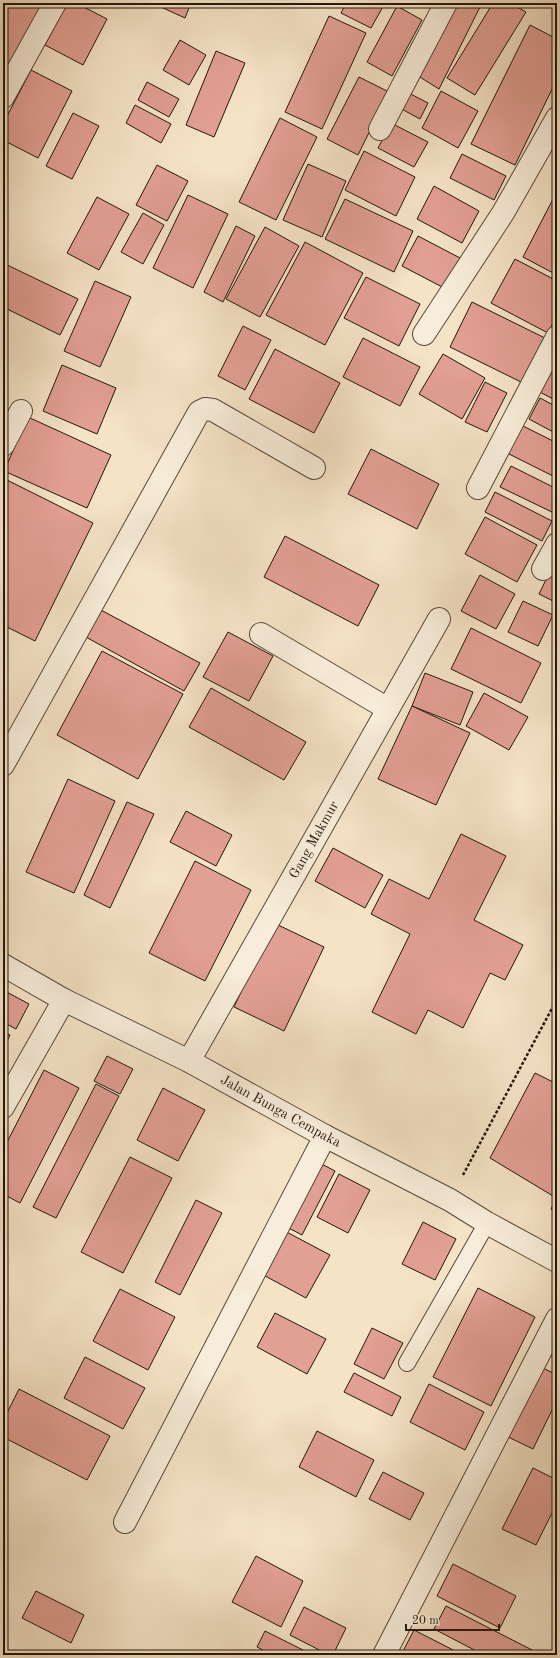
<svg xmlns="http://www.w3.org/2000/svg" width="560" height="1658" viewBox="0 0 560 1658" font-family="'Old Standard TT',serif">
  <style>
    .building { fill: #e29f93; stroke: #23160e }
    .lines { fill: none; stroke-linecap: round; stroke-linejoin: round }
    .service-casing { stroke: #58493c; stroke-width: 18 }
    .minor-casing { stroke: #58493c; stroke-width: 24 }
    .tertiary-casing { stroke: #58493c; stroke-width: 24 }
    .path { stroke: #23160e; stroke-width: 2.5; stroke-dasharray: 3 2; stroke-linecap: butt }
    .service { stroke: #f8edda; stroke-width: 16 }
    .minor { stroke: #f8edda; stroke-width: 22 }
    .tertiary { stroke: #f8edda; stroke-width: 22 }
    .labels { text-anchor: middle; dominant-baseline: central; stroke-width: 3; stroke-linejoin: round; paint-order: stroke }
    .street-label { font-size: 14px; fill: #23160e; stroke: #f8edda }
  </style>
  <rect width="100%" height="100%" fill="#f5e3c6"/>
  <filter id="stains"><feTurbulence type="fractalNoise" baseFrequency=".005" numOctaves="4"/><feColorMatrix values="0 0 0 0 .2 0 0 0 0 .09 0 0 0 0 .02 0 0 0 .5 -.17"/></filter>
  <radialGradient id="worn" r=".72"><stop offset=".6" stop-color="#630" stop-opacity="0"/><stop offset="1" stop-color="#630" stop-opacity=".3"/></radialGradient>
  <g class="building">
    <path d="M3,3H48L3,82Z"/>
    <path d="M67,3H76L107,19L83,65L45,45Z"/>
    <path d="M152,3H191L185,18Z"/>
    <path d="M346,3H385L371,28L341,13Z"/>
    <path d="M451,3H482L439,89L415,74Z"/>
    <path d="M493,3H510L526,12L475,95L447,78Z"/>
    <path d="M397,6L422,20L392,76L367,62Z"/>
    <path d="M329,16L366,33L322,129L285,112Z"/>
    <path d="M530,25L557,39V79L515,165L471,144Z"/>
    <path d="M180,40L206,55L189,85L163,70Z"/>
    <path d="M216,51L245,63L214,137L186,125Z"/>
    <path d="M31,70L72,91L38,158L3,140V124Z"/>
    <path d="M359,77L389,92L358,155L327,139Z"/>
    <path d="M147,82L179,99L169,117L138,100Z"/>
    <path d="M403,90L428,103L420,119L396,106Z"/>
    <path d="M441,91L478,111L458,148L422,128Z"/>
    <path d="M135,105L171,124L161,143L126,123Z"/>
    <path d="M73,113L99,126L72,179L46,166Z"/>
    <path d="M280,118L317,137L276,220L239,202Z"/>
    <path d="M391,123L428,142L414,167L378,148Z"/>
    <path d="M364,151L415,177L396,216L345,190Z"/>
    <path d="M462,154L506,176L494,200L450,178Z"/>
    <path d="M308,164L346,181L322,237L283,220Z"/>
    <path d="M157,165L188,181L167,221L136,205Z"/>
    <path d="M434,186L479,211L462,243L417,219Z"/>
    <path d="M188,195L228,214L193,288L153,268Z"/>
    <path d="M97,197L129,214L99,270L67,253Z"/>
    <path d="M345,199L413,231L394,272L325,239Z"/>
    <path d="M553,199L557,200V275L523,257Z"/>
    <path d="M143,213L164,225L143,264L121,252Z"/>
    <path d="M236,226L255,236L223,302L204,292Z"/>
    <path d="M265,227L299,246L260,317L226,299Z"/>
    <path d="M418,236L462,259L446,289L402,266Z"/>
    <path d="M305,242L363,273L325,345L266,315Z"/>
    <path d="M515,259L557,281V315L548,333L491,303Z"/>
    <path d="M3,263L78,299L60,335L3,307Z"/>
    <path d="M366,277L420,304L399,346L344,318Z"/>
    <path d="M95,281L131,297L100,367L64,351Z"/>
    <path d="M472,302L547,339L525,384L450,347Z"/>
    <path d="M243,326L271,340L245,390L218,376Z"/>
    <path d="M363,338L420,367L400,406L343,377Z"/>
    <path d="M275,349L340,383L314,433L249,399Z"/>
    <path d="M557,352V401L534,389Z"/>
    <path d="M443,354L485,378L462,419L419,394Z"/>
    <path d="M62,365L116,388L97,434L43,411Z"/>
    <path d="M485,382L507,393L487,432L465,422Z"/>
    <path d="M540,398L557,407V434L529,419Z"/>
    <path d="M28,417L111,455L87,508L4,471Z"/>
    <path d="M521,425L557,443V478L507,453Z"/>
    <path d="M371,449L439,484L417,529L348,494Z"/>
    <path d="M511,466L557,489V507L554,513L500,487Z"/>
    <path d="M3,478L93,523L35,641L3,625Z"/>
    <path d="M495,492L552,521L542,541L485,512Z"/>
    <path d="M485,517L537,545L517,582L465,554Z"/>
    <path d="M285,536L379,585L358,626L264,577Z"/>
    <path d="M557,557V603L539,594Z"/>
    <path d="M480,575L515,594L496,629L461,611Z"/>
    <path d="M523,601L553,615L538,646L508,632Z"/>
    <path d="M99,609L200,663L184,691L84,636Z"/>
    <path d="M471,628L541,663L521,703L451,669Z"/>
    <path d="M228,632L273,656L249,701L203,677Z"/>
    <path d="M102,651L183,694L138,779L57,735Z"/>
    <path d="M425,673L473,692L460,725L412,706Z"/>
    <path d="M211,688L306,742L284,780L189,727Z"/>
    <path d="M484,693L528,717L509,750L466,726Z"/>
    <path d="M412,706L470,733L436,805L378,779Z"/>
    <path d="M68,779L115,801L74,893L26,872Z"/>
    <path d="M127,802L154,814L110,908L84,895Z"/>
    <path d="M186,811L232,835L216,866L170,842Z"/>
    <path d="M461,834L506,856L474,920L523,945L505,980L490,973L463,1028L428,1010L416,1034L372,1012L410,934L371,914L389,879L429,899Z"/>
    <path d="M333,848L383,875L365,908L315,881Z"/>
    <path d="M195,861L251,890L205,981L149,953Z"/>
    <path d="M274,923L324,947L284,1031L234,1007Z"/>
    <path d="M3,990L29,1004L16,1029L3,1022Z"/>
    <path d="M3,1032L10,1035L3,1050Z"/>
    <path d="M107,1056L133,1069L120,1094L94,1081Z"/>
    <path d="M44,1070L79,1088L20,1203L3,1194V1150Z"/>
    <path d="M535,1073L557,1084V1188L553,1196L490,1158Z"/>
    <path d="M96,1084L119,1096L56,1218L33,1207Z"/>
    <path d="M163,1088L205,1110L178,1161L137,1140Z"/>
    <path d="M130,1157L172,1178L123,1273L81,1252Z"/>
    <path d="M314,1160L335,1171L302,1235L281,1224Z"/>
    <path d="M339,1174L370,1190L348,1233L317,1217Z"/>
    <path d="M557,1197V1212L551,1209Z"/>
    <path d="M196,1200L222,1213L180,1295L155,1282Z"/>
    <path d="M423,1222L456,1239L435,1280L402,1264Z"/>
    <path d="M279,1228L330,1255L306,1298L256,1271Z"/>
    <path d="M478,1288L535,1317L491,1406L433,1377Z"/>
    <path d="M120,1289L175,1317L148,1370L93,1341Z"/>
    <path d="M275,1313L326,1339L307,1374L257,1347Z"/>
    <path d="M372,1328L403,1343L384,1379L354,1364Z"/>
    <path d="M557,1339V1359L549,1355Z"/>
    <path d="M85,1357L145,1388L123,1429L64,1398Z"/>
    <path d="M539,1366L557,1375V1400L533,1449L504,1435Z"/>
    <path d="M354,1373L401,1397L392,1416L344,1392Z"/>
    <path d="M429,1384L484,1412L465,1450L410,1422Z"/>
    <path d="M19,1389L110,1436L87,1480L3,1437V1421Z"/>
    <path d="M317,1431L374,1460L356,1497L299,1467Z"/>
    <path d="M533,1468L557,1480V1503L536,1545L502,1529Z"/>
    <path d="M383,1472L424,1493L410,1520L369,1499Z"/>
    <path d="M256,1556L303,1581L281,1627L232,1602Z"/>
    <path d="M453,1564L516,1596L500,1628L437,1596Z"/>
    <path d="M36,1591L84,1615L71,1643L22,1618Z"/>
    <path d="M446,1606L536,1652L534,1655H484L434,1629Z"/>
    <path d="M304,1607L346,1628L333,1655H329L290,1635Z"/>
    <path d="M414,1630L463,1655H401Z"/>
    <path d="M265,1631L313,1655H272L257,1647Z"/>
  </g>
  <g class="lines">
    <defs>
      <path id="service" d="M407,1363L487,1223"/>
      <g id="minor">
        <path d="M3,97L55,3"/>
        <path d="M380,129L446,3"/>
        <path d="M424,334L503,213L557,118"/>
        <path d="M3,445L21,411"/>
        <path d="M478,488L557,337"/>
        <path d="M543,569L557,544"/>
        <path d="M261,634L388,709"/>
        <path d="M3,765L199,412L205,409L213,410L314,468"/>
        <path id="s1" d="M189,1061L439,619"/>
        <path d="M3,1107L64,1000"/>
        <path d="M125,1522L325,1136"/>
        <path d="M384,1655L557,1319"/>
      </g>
      <g id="tertiary">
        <path id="s2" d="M3,965L64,1000L189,1061L325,1136L450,1200L487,1223L557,1261"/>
      </g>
    </defs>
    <use href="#service" class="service-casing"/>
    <use href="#minor" class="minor-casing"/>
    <use href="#tertiary" class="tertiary-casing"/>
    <path class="path" d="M463,1175L557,999"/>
    <use href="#service" class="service"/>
    <use href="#minor" class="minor"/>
    <use href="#tertiary" class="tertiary"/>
  </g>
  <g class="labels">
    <g class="street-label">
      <text stroke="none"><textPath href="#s1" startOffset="254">Gang Makmur</textPath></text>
      <text stroke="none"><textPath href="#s2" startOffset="314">Jalan Bunga Cempaka</textPath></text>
    </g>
  </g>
  <rect width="560" height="1658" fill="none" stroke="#f5e3c6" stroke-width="16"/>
  <rect x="4" y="4" width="552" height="1650" fill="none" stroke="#23160e" stroke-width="2"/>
  <rect x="8" y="8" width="544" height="1642" fill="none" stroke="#23160e"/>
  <path d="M406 1624v6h93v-6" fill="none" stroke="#23160e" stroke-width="2"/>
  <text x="412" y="1624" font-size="12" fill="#23160e" stroke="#f8edda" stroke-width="3" paint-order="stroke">20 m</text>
  <rect width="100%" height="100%" filter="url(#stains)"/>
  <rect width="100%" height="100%" fill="url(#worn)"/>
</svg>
